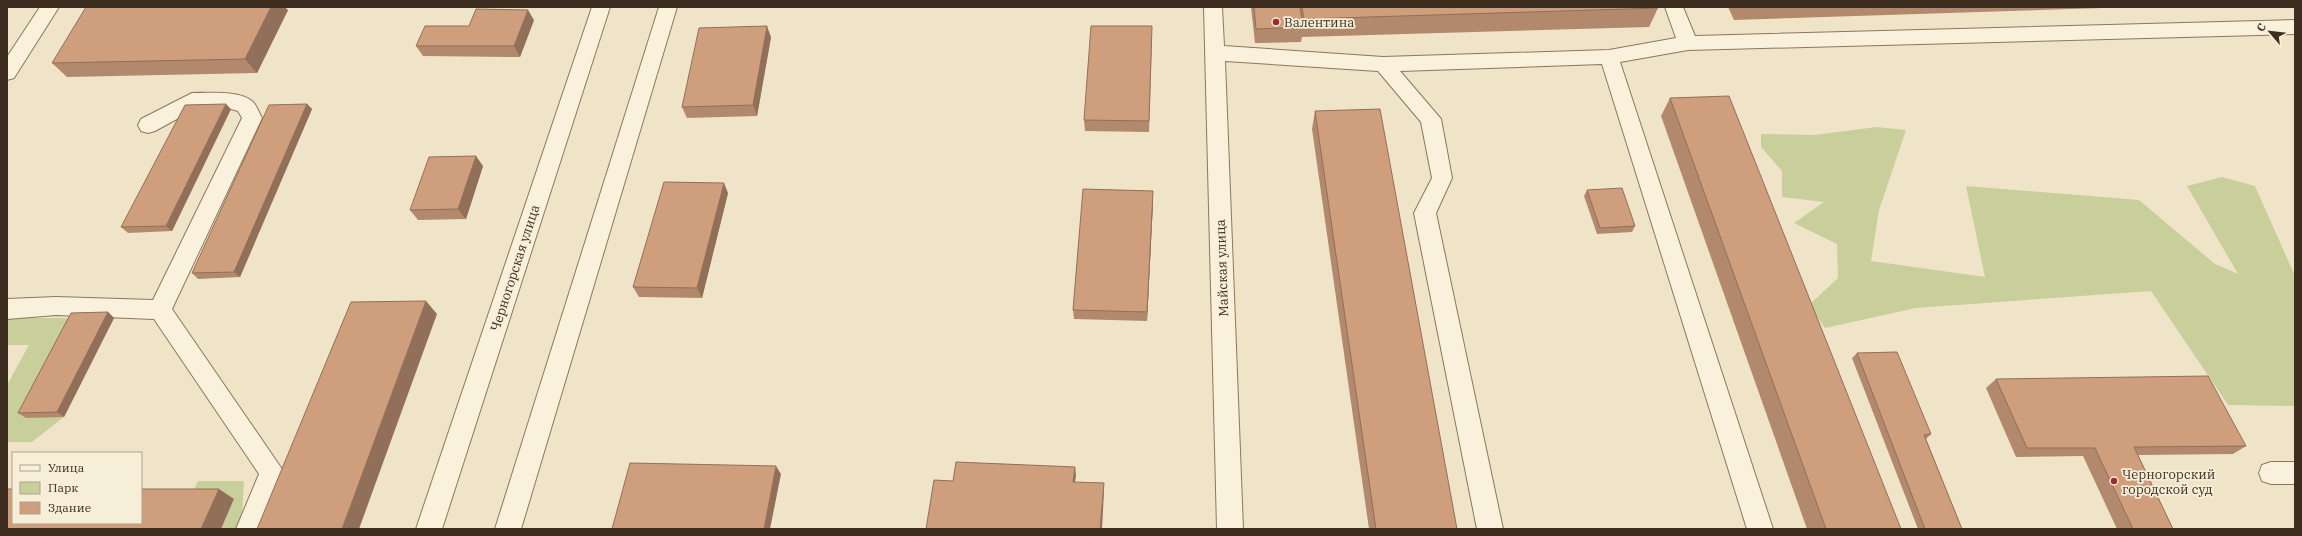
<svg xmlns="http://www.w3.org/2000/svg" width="2302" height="536" viewBox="0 0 2302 536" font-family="'IBM Plex Serif',serif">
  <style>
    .green { fill: #c9cf9b }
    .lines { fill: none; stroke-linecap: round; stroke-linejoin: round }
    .minor-casing { stroke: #8d765c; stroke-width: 2 }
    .minor { fill: #faf1dc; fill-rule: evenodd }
    .wall { fill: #b2896c }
    .shaded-wall { fill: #916f58 }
    .building { fill: #cf9f7d; stroke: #916f58 }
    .poi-dot { fill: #9e2a2b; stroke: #f7eed8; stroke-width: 1.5 }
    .labels { text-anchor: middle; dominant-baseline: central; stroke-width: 3.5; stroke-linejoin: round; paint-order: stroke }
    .poi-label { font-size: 13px; fill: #3d2e20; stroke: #f7eed8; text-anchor: start }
    .street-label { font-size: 13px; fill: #3d2e20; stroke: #f7eed8 }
  </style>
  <rect width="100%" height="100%" fill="#f0e4c8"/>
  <g class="green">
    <path d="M1877,127L1906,130L1879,210L1871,261L1985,277L1966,186L2139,200L2215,264L2238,274L2187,186L2222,177L2255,186L2295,276V406L2228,405L2151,291L1916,308L1825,328L1809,305L1838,278L1837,244L1794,223L1824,202L1782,197V171L1761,147V134L1814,135Z"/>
    <path d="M7,318H78L26,417H64L32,442H7V385L29,345H7Z"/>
    <path d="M198,481H244L242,517L237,529H221L234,499H189Z"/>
  </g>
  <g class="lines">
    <defs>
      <g id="minor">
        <path d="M40,7H59L14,78L7,80V57Z"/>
        <path d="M592,7H610L442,529H416Z"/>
        <path d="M659,7H677L521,529H495Z"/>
        <path d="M1204,7H1222L1224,46L1383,57L1609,50L1676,38L1665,7H1683L1695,36L2295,20V34L1688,50L1620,62L1773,529H1747L1602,64L1400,71L1441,119L1452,178L1436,213L1503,529H1477L1414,213L1432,178L1421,122L1378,71L1225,61L1243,529H1217Z"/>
        <path d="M192,93C207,93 242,90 253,102C257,106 259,113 262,118L172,309L284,472L262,529H236L259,474L154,319L56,315L7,319V299L56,297L153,300L242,118L238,111L231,109H195L155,131L148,133L141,131L138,125L141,119Z"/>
        <path d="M2271,462H2295V484H2271L2262,481L2259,473L2262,465Z"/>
      </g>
    </defs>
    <use href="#minor" class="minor-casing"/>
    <use href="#minor" class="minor"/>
  </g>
  <g class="wall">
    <path d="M1251,7H1657L1658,8L1649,27L1302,37L1301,42L1255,43Z"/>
    <path d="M1728,7H2135L1734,20Z"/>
    <path d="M288,10L257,73L67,77L52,63Z"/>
    <path d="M534,20L520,57L423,56L416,46L469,26Z"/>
    <path d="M771,37L757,116L687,118L682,107Z"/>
    <path d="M1152,37L1149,132L1085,131L1084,120Z"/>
    <path d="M1670,98L1901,529H1807L1661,116Z"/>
    <path d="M307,104L312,109L240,277L198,279L192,273Z"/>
    <path d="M231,109L172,231L128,233L121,227Z"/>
    <path d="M1315,111L1457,529H1369L1312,129Z"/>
    <path d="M483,166L466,219L418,220L410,210Z"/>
    <path d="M1587,190L1635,226L1632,232L1597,234L1584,196Z"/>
    <path d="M728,193L702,298L639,297L633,287Z"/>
    <path d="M1153,202L1147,321L1074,319L1073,310Z"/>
    <path d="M108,312L114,318L64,417L26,418L18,413Z"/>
    <path d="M1857,353L1931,434L1926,439L1962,529H1918L1852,358Z"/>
    <path d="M1996,379L2246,446L2233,454L2138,455L2173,529H2117L2083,456L2016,457L1986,388Z"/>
  </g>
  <g class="shaded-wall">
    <path d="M271,7H285L288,10L257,73L245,59Z"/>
    <path d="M528,10L534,20L520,57L514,46Z"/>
    <path d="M767,26L771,37L757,116L753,105Z"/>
    <path d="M226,104L231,109L172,231L166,226Z"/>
    <path d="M307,104L312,109L240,277L234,272Z"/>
    <path d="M476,156L483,166L466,219L458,209Z"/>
    <path d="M724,183L728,193L702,298L697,288Z"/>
    <path d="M1153,191V202L1147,321V312Z"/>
    <path d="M426,301L437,314L359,529H342Z"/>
    <path d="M108,312L114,318L64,417L57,412Z"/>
    <path d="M776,466L781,474L770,529H764Z"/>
    <path d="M1075,467L1076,475L1074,490L1073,482Z"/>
    <path d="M1104,483V491L1102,529H1100Z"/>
    <path d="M219,489L234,499L221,529H201Z"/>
  </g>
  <g class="building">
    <path d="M86,7H271L245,59L52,63Z"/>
    <path d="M1254,7H1300L1303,27L1256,29Z"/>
    <path d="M1302,7H1657L1658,8L1304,19Z"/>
    <path d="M476,9L528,10L514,46H416L425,26H469Z"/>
    <path d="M767,26L753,105L682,107L699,28Z"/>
    <path d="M1091,26H1152L1149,121L1084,120Z"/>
    <path d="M1729,96L1901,529H1826L1670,98Z"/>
    <path d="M226,104L166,226L121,227L185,105Z"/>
    <path d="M307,104L234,272L192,273L269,105Z"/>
    <path d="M1380,109L1457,529H1376L1315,111Z"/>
    <path d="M476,156L458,209L410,210L429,157Z"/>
    <path d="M664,182L724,183L697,288L633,287Z"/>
    <path d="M1622,188L1635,226L1600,228L1587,190Z"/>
    <path d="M1083,189L1153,191L1147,312L1073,310Z"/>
    <path d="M426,301L342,529H257L351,302Z"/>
    <path d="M108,312L57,412L18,413L71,313Z"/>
    <path d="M1897,352L1931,434L1924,435L1962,529H1925L1857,353Z"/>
    <path d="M2208,376L2246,446L2134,447L2173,529H2133L2095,448H2027L1996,379Z"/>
    <path d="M956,462L1075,467L1073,482L1104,483L1100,529H926L934,480L953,481Z"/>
    <path d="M630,463L776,466L764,529H612Z"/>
    <path d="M7,489H13V523H141V489H219L201,529H7Z"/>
  </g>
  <g class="poi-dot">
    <circle cx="1276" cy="22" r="4"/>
    <circle cx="2114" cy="481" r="4"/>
  </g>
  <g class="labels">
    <g class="poi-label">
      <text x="1284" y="22">Валентина</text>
      <text x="2122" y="474">Черногорский<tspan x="2122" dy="15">городской суд</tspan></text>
    </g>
    <g class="street-label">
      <text transform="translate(515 268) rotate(-72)">Черногорская улица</text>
      <text transform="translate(1222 268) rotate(-92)">Майская улица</text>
    </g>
  </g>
  <rect width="2302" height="536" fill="none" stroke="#3d2e20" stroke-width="16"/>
  <rect x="12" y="452" width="130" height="72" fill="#f7eed8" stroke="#ada18e"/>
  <rect x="20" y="465" width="20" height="6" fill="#faf1dc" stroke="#ada18e"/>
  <text x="48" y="472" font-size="12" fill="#3d2e20">Улица</text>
  <rect x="20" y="482" width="20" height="12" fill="#c9cf9b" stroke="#ada18e"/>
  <text x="48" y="492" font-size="12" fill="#3d2e20">Парк</text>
  <rect x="20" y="502" width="20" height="12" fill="#cf9f7d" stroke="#ada18e"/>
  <text x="48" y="512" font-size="12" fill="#3d2e20">Здание</text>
  <g transform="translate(2270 32) rotate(298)" stroke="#f7eed8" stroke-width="3" paint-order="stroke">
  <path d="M0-3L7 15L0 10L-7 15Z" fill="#3d2e20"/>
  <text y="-6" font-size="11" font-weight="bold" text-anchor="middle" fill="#3d2e20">С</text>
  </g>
</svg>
